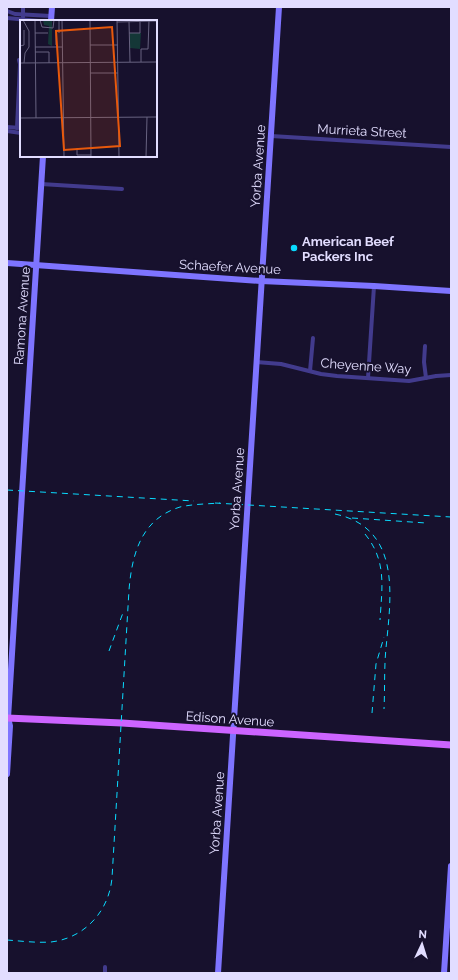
<svg xmlns="http://www.w3.org/2000/svg" width="458" height="980" viewBox="0 0 458 980" font-family="Raleway,sans-serif">
  <style>
    .lines { fill: none; stroke-linecap: round; stroke-linejoin: round }
    .street { stroke: #423b8d; stroke-width: 4 }
    .secondary { stroke: #7e74ff; stroke-width: 6 }
    .primary { stroke: #cc64ff; stroke-width: 7 }
    .rail { stroke: #09dbff; stroke-width: 1; stroke-dasharray: 6 5; stroke-linecap: butt }
    .poi-dot { fill: #09dbff; stroke: #17112d; stroke-width: 1.5 }
    .labels { text-anchor: middle; dominant-baseline: central; stroke-width: 4; stroke-linejoin: round; paint-order: stroke }
    .street-label { font-size: 13px; fill: #e2ddff; stroke: #17112d }
    .poi-label { font-size: 13px; font-weight: bold; fill: #e2ddff; stroke: #17112d; text-anchor: start }
    .inset-road { fill: none; stroke: #686381; stroke-width: 1 }
    .view { fill: #e8590c; fill-opacity: 0.15; stroke: #e8590c; stroke-width: 2 }
    .inset-edge { fill: none; stroke: #e2ddff; stroke-width: 2 }
  </style>
  <rect width="100%" height="100%" fill="#17112d"/>
  <g class="lines">
    <g class="street">
      <path d="M7,11L15,14L51,16"/>
      <path d="M23,17V7"/>
      <path d="M7,18L39,21"/>
      <path d="M7,127L21,128"/>
      <path d="M17,128L20,64L19,60"/>
      <path d="M7,131L21,133"/>
      <path d="M271,136L451,147"/>
      <path d="M41,184L122,189"/>
      <path d="M425,346L424,362L426,378"/>
      <path d="M256,362L281,364L321,374L337,376L409,381L436,376L451,375"/>
      <path d="M310,371L313,338"/>
      <path d="M368,378L374,286"/>
      <path d="M105,973V967"/>
    </g>
    <g class="secondary">
      <path d="M51,21L52,7"/>
      <path d="M7,263L261,281L374,286L451,291"/>
      <path d="M7,774L10,726L8,718L43,156"/>
      <path d="M218,973L279,7"/>
      <path d="M444,973L451,866"/>
    </g>
    <path class="primary" d="M7,718L122,723L451,745"/>
    <g class="rail">
      <path d="M7,490L194,501"/>
      <path d="M215,503L451,517"/>
      <path d="M335,514C402,528 391,597 386,648C384,668 385,689 384,709"/>
      <path d="M352,518L426,523"/>
      <path d="M365,534C387,561 382,587 380,620"/>
      <path d="M109,651L124,610"/>
      <path d="M372,713L376,664L384,637"/>
      <path d="M7,940C21,941 36,943 51,942C85,938 109,911 112,878L129,590C132,554 141,519 180,507C193,504 207,504 220,503"/>
    </g>
  </g>
  <circle class="poi-dot" cx="294" cy="248" r="4"/>
  <g class="labels">
    <g class="street-label">
      <text transform="translate(362 131) rotate(3)">Murrieta Street</text>
      <text transform="translate(258 166) rotate(-86)">Yorba Avenue</text>
      <text transform="translate(230 267) rotate(3)">Schaefer Avenue</text>
      <text transform="translate(22 316) rotate(-86)">Ramona Avenue</text>
      <text transform="translate(366 366) rotate(4)">Cheyenne Way</text>
      <text transform="translate(237 489) rotate(-86)">Yorba Avenue</text>
      <text transform="translate(230 719) rotate(4)">Edison Avenue</text>
      <text transform="translate(217 813) rotate(-86)">Yorba Avenue</text>
    </g>
    <g class="poi-label">
      <text x="302" y="241">American Beef<tspan x="302" dy="15">Packers Inc</tspan></text>
    </g>
  </g>
  <g transform="translate(20 20)">
    <rect width="137" height="137" fill="#17112d"/>
    <path d="M23,0H32V26L28,24L29,6L24,5ZM110,13H121L120,29L110,28Z" fill="#143737"/>
    <path class="inset-road" d="M3,0L9,11V27L5,33L4,43M15,0L16,98M20,0L22,7L33,8L34,0M39,0V13M42,0L44,137M70,0L71,137M97,0L99,137M97,2L137,1M109,2L110,42M36,12V25M15,13H28M109,13H120V1M70,25H98M0,26L4,25V10M15,27H42M15,32H29V43M121,42V29H128L129,0M0,43L137,42M70,53H98M0,98L137,97M57,128V135H71M126,137L127,97"/>
    <path class="view" d="M92,7L100,126L44,130L36,11Z"/>
    <rect width="137" height="137" class="inset-edge"/>
  </g>
  <rect width="458" height="980" fill="none" stroke="#e2ddff" stroke-width="16"/>
  <g transform="translate(422 944) rotate(4)" stroke="#17112d" stroke-width="3" paint-order="stroke">
  <path d="M0-3L7 15L0 10L-7 15Z" fill="#e2ddff"/>
  <text y="-6" font-size="11" font-weight="bold" text-anchor="middle" fill="#e2ddff">N</text>
  </g>
</svg>
